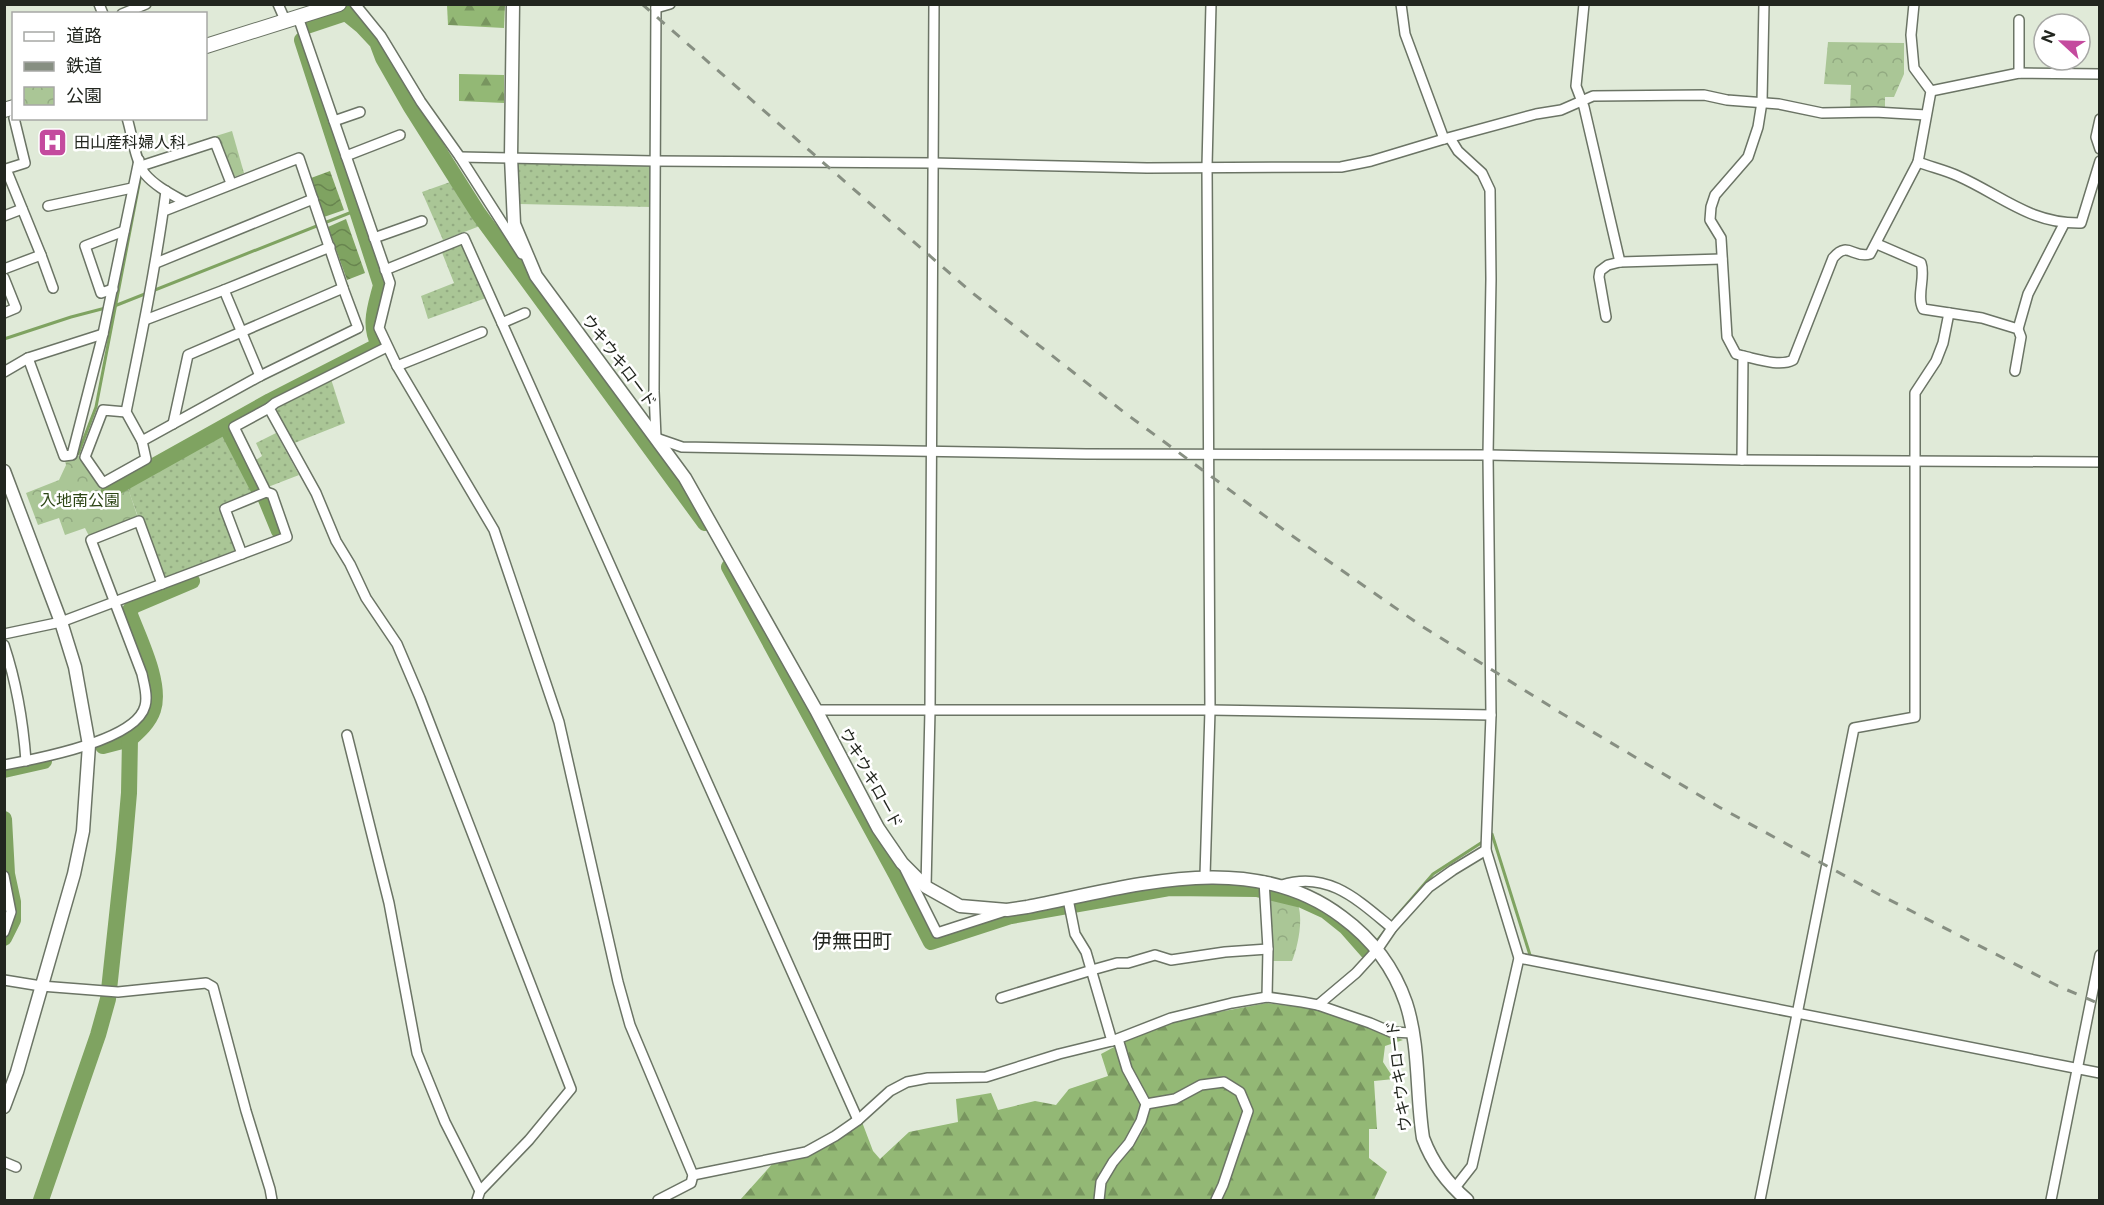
<svg xmlns="http://www.w3.org/2000/svg" width="2104" height="1205" viewBox="0 0 2104 1205" font-family="'Public Sans','Noto Sans JP',sans-serif">
  <style>
    .grass { fill: url(#grass-dots) }
    .forest { fill: url(#forest-firs) }
    .park { fill: url(#park-crowns) }
    .water { fill: url(#water-waves) }
    .lines { fill: none; stroke-linecap: round; stroke-linejoin: round }
    .stream { stroke: #7fa361; stroke-width: 3 }
    .river { stroke: #7fa361; stroke-width: 16 }
    .minor-casing { stroke: #6b7465; stroke-width: 12 }
    .tertiary-casing { stroke: #6b7465; stroke-width: 15 }
    .secondary-casing { stroke: #6b7465; stroke-width: 16 }
    .minor { stroke: #fff; stroke-width: 9 }
    .tertiary { stroke: #fff; stroke-width: 12 }
    .secondary { stroke: #fff; stroke-width: 14 }
    .rail { stroke: #878f82; stroke-width: 3; stroke-dasharray: 10 10; stroke-linecap: butt }
    .labels { text-anchor: middle; dominant-baseline: central; stroke-width: 5; stroke-linejoin: round; paint-order: stroke }
    .poi-label { font-size: 16px; fill: #22261f; stroke: #fff; text-anchor: start }
    .street-label { font-size: 16px; fill: #22261f; stroke: #fff }
    .park-label { font-size: 16px; fill: #2e4617; stroke: #fff }
    .quarter-label { font-size: 20px; fill: #22261f; stroke: #fff }
  </style>
  <defs>
    <pattern id="grass-dots" width="8" height="8" patternUnits="userSpaceOnUse" patternTransform="scale(1.5)"><rect width="8" height="8" fill="#aac696"/><path d="M2 2h.1M6 6h.1" fill="none" stroke="#92aa81" stroke-width="1.8" stroke-linecap="round"/></pattern>
    <pattern id="forest-firs" width="22" height="20" patternUnits="userSpaceOnUse" patternTransform="scale(1.5)"><rect width="22" height="20" fill="#93b875"/><path d="M5 1l3.5 6h-7zM16 11l3.5 6h-7z" fill="#78955f"/></pattern>
    <pattern id="park-crowns" width="20" height="18" patternUnits="userSpaceOnUse" patternTransform="scale(1.5)"><rect width="20" height="18" fill="#aac696"/><path d="M2 6a3 3 0 1 1 6 0M12 15a3 3 0 1 1 6 0" fill="none" stroke="#92aa81"/></pattern>
    <pattern id="water-waves" width="16" height="10" patternUnits="userSpaceOnUse" patternTransform="scale(1.5)"><rect width="16" height="10" fill="#7fa361"/><path d="M0 5q4-4 8 0t8 0" fill="none" stroke="#68854f"/></pattern>
  </defs>
  <rect width="100%" height="100%" fill="#e0ead8"/>
  <g class="grass">
    <path d="M516,160L651,165V207L519,204L516,182Z"/>
    <path d="M453,181L480,226L443,240L422,192Z"/>
    <path d="M463,242L486,298L428,319L421,296L454,283L441,250Z"/>
    <path d="M331,379L345,423L292,444L274,409L275,405Z"/>
    <path d="M224,432L257,496L226,509L242,554L162,584L127,486Z"/>
    <path d="M276,433L299,475L268,487L256,460L262,456L256,443Z"/>
  </g>
  <g class="forest">
    <path d="M447,5H505L504,28L448,25Z"/>
    <path d="M459,74L504,75V103L459,101Z"/>
    <path d="M1267,1003L1315,1009L1355,1021L1403,1040L1385,1046L1383,1062L1394,1079L1374,1081L1377,1129H1369V1158L1387,1172L1374,1200H740L774,1162L820,1150L862,1122L873,1151L880,1159L909,1132L958,1122L956,1099L991,1093L998,1110L1035,1101L1056,1105L1069,1089L1108,1076L1101,1054L1133,1037L1176,1020Z"/>
  </g>
  <g class="park">
    <path d="M1828,42L1904,43V74L1894,97H1885V109H1850L1851,85L1824,84Z"/>
    <path d="M232,131L244,173L232,178L216,136Z"/>
    <path d="M72,455L85,457L103,483L108,494L127,485L139,521L91,540L85,528L65,535L59,518L38,525L26,493L59,480L66,465L64,456Z"/>
    <path d="M1269,888C1275,890 1286,892 1292,896C1307,907 1298,947 1292,961H1273Z"/>
  </g>
  <g class="water">
    <path d="M330,171L344,210L324,217L311,178Z"/>
    <path d="M346,219L365,273L347,280L328,227Z"/>
  </g>
  <g class="lines">
    <g class="stream">
      <path d="M4,339L71,317L117,305L357,210"/>
      <path d="M78,454L96,407L140,179"/>
      <path d="M1489,837L1492,834L1530,955"/>
      <path d="M1395,918L1433,874L1484,841"/>
      <path d="M1376,942L1385,931"/>
    </g>
    <g class="river">
      <path d="M307,26L346,13L362,26L377,42L383,58L411,107L478,213L705,523"/>
      <path d="M226,426L258,488"/>
      <path d="M109,491L270,401L379,345C368,324 376,306 381,285L302,40"/>
      <path d="M265,497L279,531"/>
      <path d="M729,567L897,876L931,942L1011,916L1169,888L1257,889L1302,900L1326,911L1346,927L1368,952"/>
      <path d="M103,746L130,739"/>
      <path d="M4,770L44,761"/>
      <path d="M4,819L7,874L13,902V920L4,938"/>
      <path d="M41,1200L98,1035L108,999L124,850L129,793L130,739C139,731 149,722 153,710C162,683 138,637 129,612L133,606L192,581"/>
    </g>
    <defs>
      <g id="minor">
        <path d="M99,4L103,14"/>
        <path d="M278,4L285,20"/>
        <path d="M355,4L381,36L421,102L460,157L522,254"/>
        <path d="M656,4L654,391L656,438L682,447L1086,454L1488,455L1742,460L2100,462"/>
        <path d="M1401,4L1405,34L1444,139"/>
        <path d="M1584,4L1576,86L1584,107L1620,262"/>
        <path d="M656,8L670,4"/>
        <path d="M122,14L146,4"/>
        <path d="M298,17L390,283L379,328L397,366L494,530L559,722L618,982L630,1025L693,1175L691,1183L658,1200"/>
        <path d="M2019,73V20"/>
        <path d="M1931,91L2019,73L2100,74"/>
        <path d="M127,118C132,134 135,161 145,174C155,186 171,194 185,202"/>
        <path d="M2100,119L2096,137L2100,149"/>
        <path d="M334,121L360,112"/>
        <path d="M1450,138L1458,151L1482,173L1490,190L1491,279L1488,455L1491,715L1486,850L1519,958L1472,1166L1454,1189"/>
        <path d="M346,156L400,135"/>
        <path d="M460,157L654,161L933,163L1147,168L1341,167L1371,161L1444,139L1536,114L1561,110L1593,96L1704,95L1727,100L1779,104L1822,113L1875,112L1926,115"/>
        <path d="M1918,162C1931,167 1945,170 1958,176C2001,195 2030,224 2081,223L2100,161"/>
        <path d="M141,166L215,142L231,183"/>
        <path d="M48,206L132,188"/>
        <path d="M164,211L299,158L343,288L358,328L260,376L142,441L126,412C141,339 156,266 166,191"/>
        <path d="M4,216L22,209"/>
        <path d="M374,238L422,221"/>
        <path d="M1877,244L1921,263C1926,277 1916,296 1923,309L1982,318L2018,329L2021,337L2015,371"/>
        <path d="M41,255L53,288"/>
        <path d="M156,263L313,199"/>
        <path d="M4,269L41,255L6,169L25,163L14,118"/>
        <path d="M385,270L464,238L502,323L525,313"/>
        <path d="M4,278L16,308L4,313"/>
        <path d="M113,289L101,293L85,246L124,231"/>
        <path d="M224,290L260,376"/>
        <path d="M1606,317L1599,277L1600,271L1608,265L1620,262L1722,259"/>
        <path d="M145,320L224,290L330,247"/>
        <path d="M502,323L858,1120"/>
        <path d="M2018,329L2028,294L2064,224"/>
        <path d="M387,347L275,403L269,408L316,493L336,541L350,564L366,598L397,644L420,698L571,1089L529,1140L480,1191L477,1200"/>
        <path d="M1743,356L1736,354L1727,337L1721,238L1710,220L1711,207L1715,195L1748,157L1758,127L1762,102L1764,4"/>
        <path d="M28,358L64,456L72,455L103,334L139,160"/>
        <path d="M397,366L482,332"/>
        <path d="M4,372L28,358L103,334"/>
        <path d="M126,412L103,410L85,457L103,483L146,459L142,441"/>
        <path d="M173,424L188,355L343,288"/>
        <path d="M1742,460L1743,356C1757,359 1780,367 1793,360L1833,258C1848,240 1853,259 1870,254L1918,162L1931,91L1914,68L1911,35L1914,4"/>
        <path d="M242,554L225,509L266,492L234,427L269,408"/>
        <path d="M4,634L61,622L287,537L272,494L266,492"/>
        <path d="M4,645C17,684 23,721 26,761"/>
        <path d="M816,710H1210L1491,715"/>
        <path d="M347,735L389,903L417,1053L445,1122L480,1191"/>
        <path d="M4,765C36,759 136,741 145,706C148,696 144,684 142,674L91,540L139,521L162,584"/>
        <path d="M905,869L937,933L1002,912"/>
        <path d="M4,876L11,912L4,932"/>
        <path d="M1205,876L1210,710L1207,166L1211,4"/>
        <path d="M1264,881L1268,949L1267,997"/>
        <path d="M1282,885C1328,870 1359,901 1392,928"/>
        <path d="M926,887L930,710L934,4"/>
        <path d="M1068,899L1075,934L1086,952L1112,1041"/>
        <path d="M1519,958L2100,1073"/>
        <path d="M4,980L41,986L118,992L206,983L213,987L246,1111L270,1189L272,1200"/>
        <path d="M1001,998L1092,970L1117,963H1128L1155,955L1171,960L1225,952L1268,949"/>
        <path d="M1318,1005L1356,973L1377,950L1392,928L1429,887L1453,870L1486,850"/>
        <path d="M1146,1104L1175,1099L1201,1085L1224,1082L1240,1092L1248,1111L1223,1185L1216,1200"/>
        <path d="M4,1162L16,1167"/>
        <path d="M693,1175L806,1152L835,1136L858,1120L890,1091L907,1082L928,1078L986,1077L1059,1054L1112,1041L1171,1018L1232,1003L1267,997L1302,1002L1318,1005L1370,1023L1391,1032L1413,1033"/>
        <path d="M1099,1200L1101,1182L1113,1162L1129,1143L1141,1121L1146,1104L1127,1069L1118,1039"/>
        <path d="M1760,1200L1854,728L1915,717V393L1936,361L1943,343L1949,313"/>
        <path d="M2051,1200L2100,955"/>
      </g>
      <g id="tertiary">
        <path d="M513,4L511,157L514,224L536,276L685,478L816,710L878,828L902,863L926,887L960,906L1007,910L1027,907C1131,887 1250,847 1342,917C1372,939 1394,968 1406,1003C1420,1046 1416,1094 1423,1138C1432,1162 1447,1183 1467,1200"/>
        <path d="M4,471L61,622L75,667L89,745L83,831L74,874L17,1072L4,1107"/>
      </g>
      <g id="secondary">
        <path d="M206,46L339,4"/>
        <path d="M4,110L14,107"/>
      </g>
    </defs>
    <use href="#minor" class="minor-casing"/>
    <use href="#tertiary" class="tertiary-casing"/>
    <use href="#secondary" class="secondary-casing"/>
    <use href="#minor" class="minor"/>
    <use href="#tertiary" class="tertiary"/>
    <use href="#secondary" class="secondary"/>
    <path class="rail" d="M642,4L970,291L1125,413L1284,530L1420,625L1561,713L1719,807L1880,895L2058,986L2100,1004"/>
  </g>
  <defs>
    <symbol id="hospital-square" viewBox="-11 -11 22 22"><rect x="-9" y="-9" width="18" height="18" rx="4" fill="#c44a9e" stroke="#fff"/><path d="M-5-5h3v3.5h4V-5h3V5h-3V1.5h-4V5h-3Z" fill="#fff"/></symbol>
  </defs>
  <g fill-rule="evenodd">
    <use href="#hospital-square" x="36" y="126" width="33" height="33"/>
  </g>
  <g class="labels">
    <g class="poi-label">
      <text x="74" y="142">田山産科婦人科</text>
    </g>
    <g class="street-label">
      <text transform="translate(619 361) rotate(53)">ウキウキロード</text>
      <text transform="translate(871 778) rotate(61)">ウキウキロード</text>
      <text transform="translate(1399 1076) rotate(-97)">ウキウキロード</text>
    </g>
    <g class="park-label">
      <text x="80" y="500">入地南公園</text>
    </g>
    <g class="quarter-label">
      <text x="852" y="941">伊無田町</text>
    </g>
  </g>
  <rect width="2104" height="1205" fill="none" stroke="#22261f" stroke-width="12"/>
  <rect x="12" y="12" width="195" height="108" fill="#ffffff" stroke="#a7a8a5" stroke-width="1.5"/>
  <rect x="24" y="32" width="30" height="9" fill="#ffffff" stroke="#a7a8a5" stroke-width="1.5"/>
  <text x="66" y="42" font-size="18" fill="#22261f">道路</text>
  <rect x="24" y="62" width="30" height="9" fill="#878f82" stroke="#a7a8a5" stroke-width="1.5"/>
  <text x="66" y="72" font-size="18" fill="#22261f">鉄道</text>
  <rect x="24" y="87" width="30" height="18" fill="url(#park-crowns)" stroke="#a7a8a5" stroke-width="1.5"/>
  <text x="66" y="102" font-size="18" fill="#22261f">公園</text>
  <g transform="translate(2062 42) rotate(292)"><circle r="28" fill="#ffffff" stroke="#a7a8a5" stroke-width="1.5"/>
  <path d="M0-4.5L10 22L0 15L-10 22Z" fill="#c44a9e"/>
  <text y="-9" font-size="16" font-weight="bold" text-anchor="middle" fill="#22261f">N</text>
  </g>
</svg>
